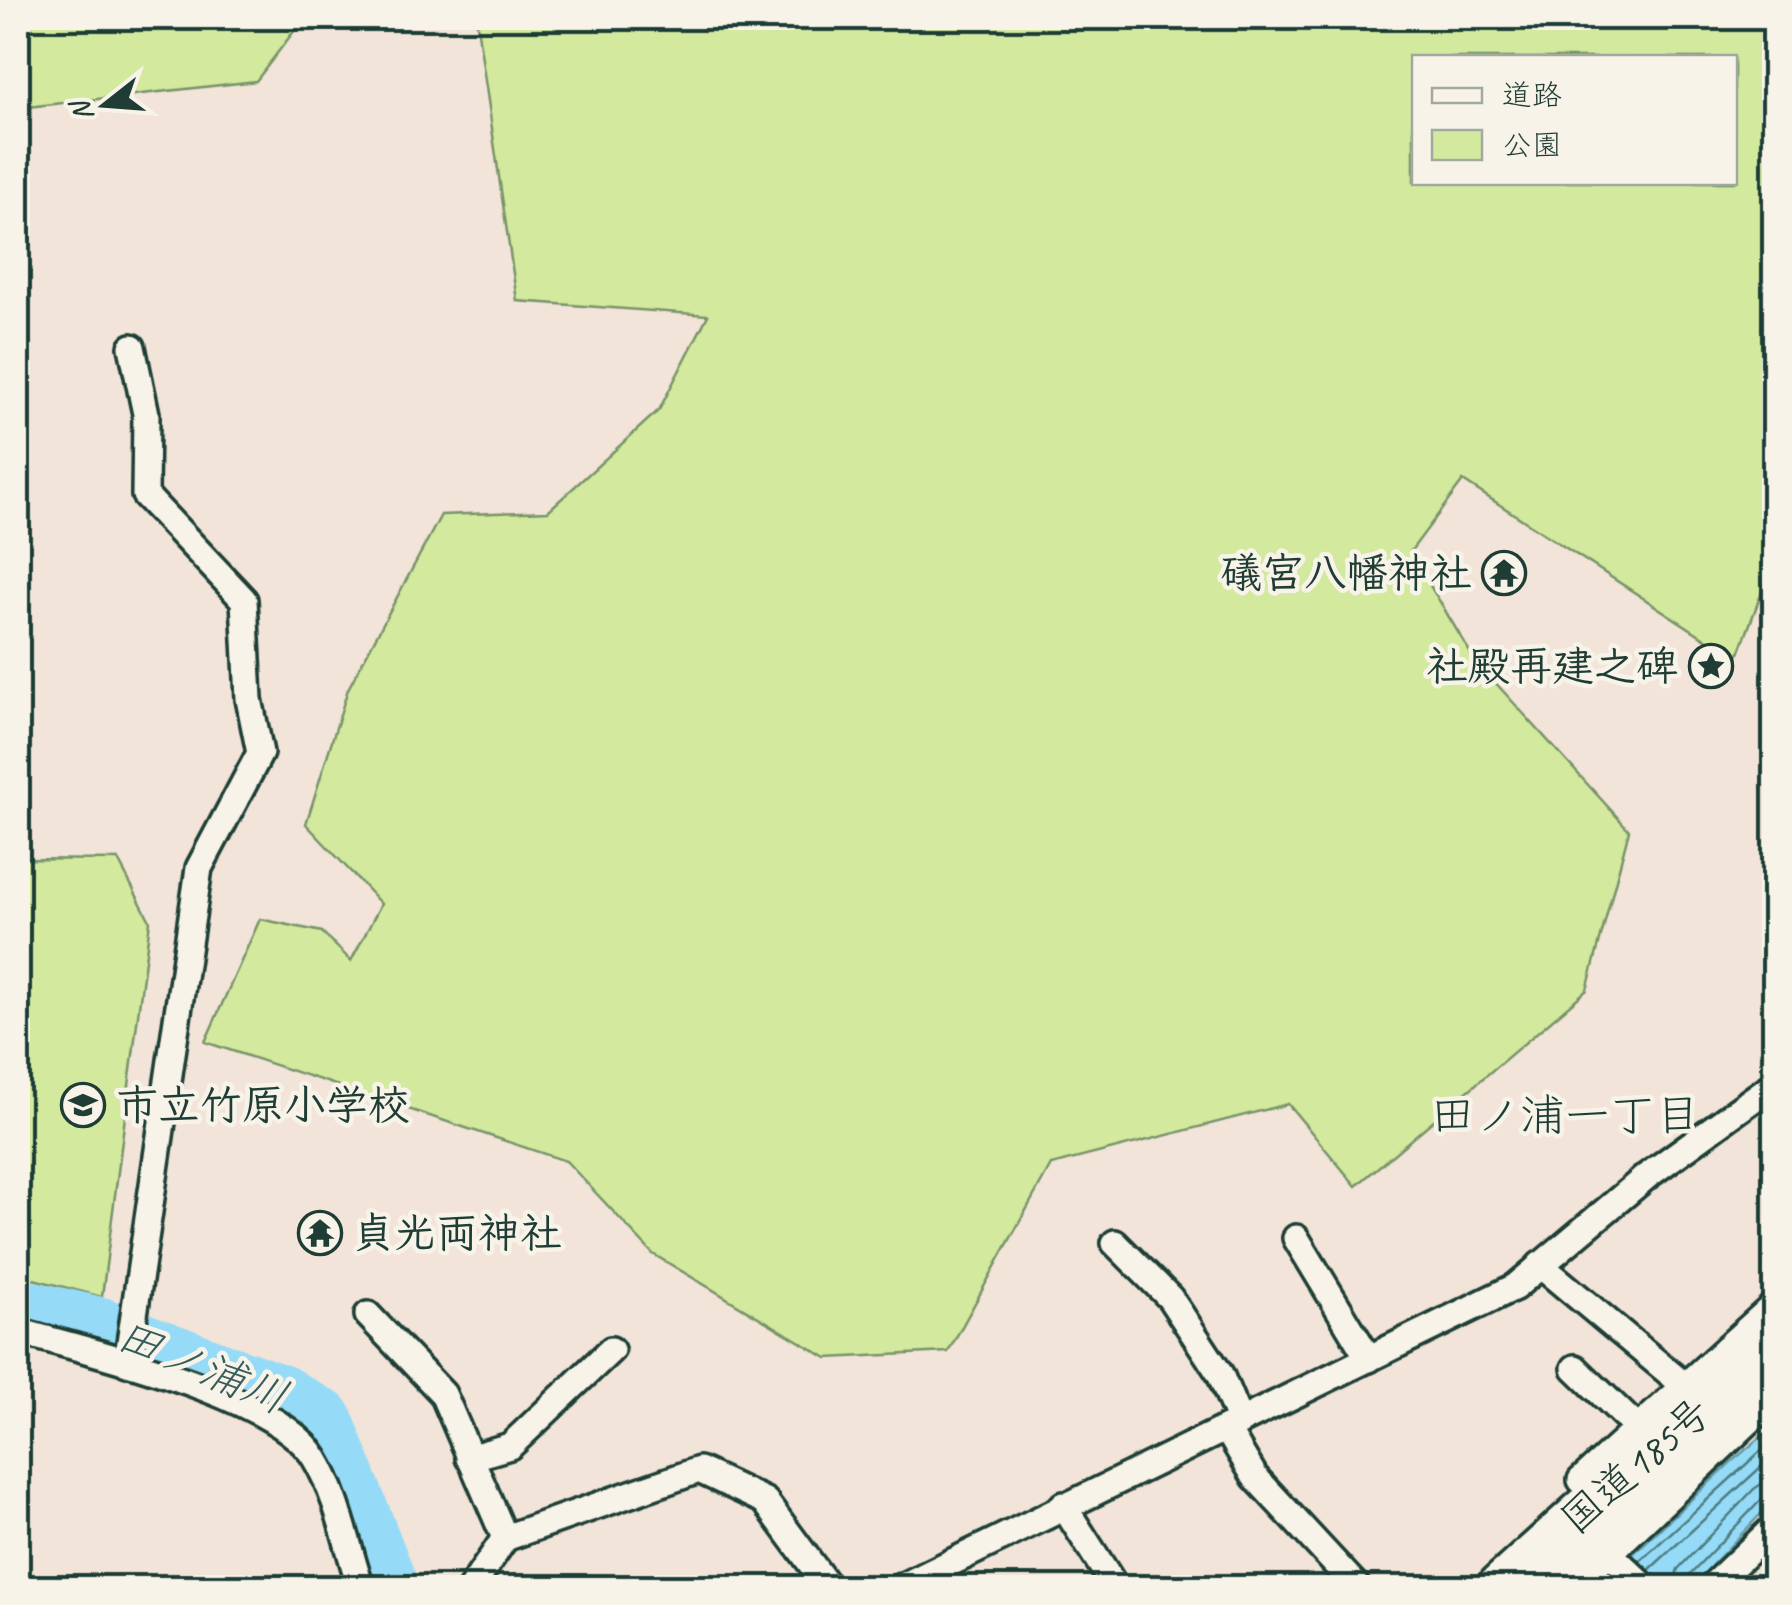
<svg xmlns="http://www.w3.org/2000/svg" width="1792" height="1605" viewBox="0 0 1792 1605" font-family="Caveat,'Klee One',sans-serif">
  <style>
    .green { fill: #d2e99e; stroke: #789369; stroke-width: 2.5; fill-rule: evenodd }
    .water { fill: #95dbf7; stroke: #669ca9; stroke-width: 2.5 }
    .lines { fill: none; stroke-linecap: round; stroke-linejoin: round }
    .shore { stroke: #4e7c82; stroke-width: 2.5 }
    .river { stroke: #95dbf7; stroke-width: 58 }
    .street-casing { stroke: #1f3d34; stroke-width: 32 }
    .highway-casing { stroke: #1f3d34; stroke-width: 52 }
    .street { stroke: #f7f3e8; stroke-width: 25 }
    .highway { stroke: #f7f3e8; stroke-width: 45 }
    .labels { text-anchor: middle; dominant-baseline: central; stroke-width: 9; stroke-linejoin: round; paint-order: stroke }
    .poi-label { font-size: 42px; font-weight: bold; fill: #1f3d34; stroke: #f7f3e8; text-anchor: end }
    .street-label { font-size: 42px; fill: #1f3d34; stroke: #f7f3e8 }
    .neighbourhood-label { font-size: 45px; fill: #1f3d34; stroke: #f7f3e8 }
    .water-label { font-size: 45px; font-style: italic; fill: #375d5b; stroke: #f7f3e8 }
  </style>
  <rect width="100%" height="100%" fill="#f2e4d8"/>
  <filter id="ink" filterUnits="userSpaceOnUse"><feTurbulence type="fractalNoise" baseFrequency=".01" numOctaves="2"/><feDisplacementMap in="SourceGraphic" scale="20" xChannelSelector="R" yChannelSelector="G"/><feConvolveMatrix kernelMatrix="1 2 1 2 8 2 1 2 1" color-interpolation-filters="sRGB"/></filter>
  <g filter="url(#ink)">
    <g class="green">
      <path d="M18,18H304L256,81L18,108Z"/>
      <path d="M476,18H1774V559L1737,659L1463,481L1410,552L1474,659L1629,830L1587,990L1356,1186L1288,1104L1051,1165L948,1352L827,1358L653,1254L566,1161L205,1042L260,919L322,932L351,961L381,904L306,824L348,689L441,515L548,511L659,410L708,315L517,301ZM1414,58H1734V182H1414Z"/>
      <path d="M18,859L118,860L150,921L102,1297L18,1275Z"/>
    </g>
    <path class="water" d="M1774,1426V1500L1691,1587L1597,1588L1730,1463Z"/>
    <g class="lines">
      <g class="shore">
        <path d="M1640,1561L1774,1439"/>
        <path d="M1649,1570L1774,1455"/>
        <path d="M1672,1588L1678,1569L1754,1489L1763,1483L1774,1482"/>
        <path d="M1684,1588L1687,1577L1763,1498L1774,1494"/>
      </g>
      <path class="river" d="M18,1307L100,1326L282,1394L324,1419L390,1588"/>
      <defs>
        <g id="street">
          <path d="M1296,1238L1369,1359"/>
          <path d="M1115,1243L1170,1298L1220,1374L1240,1422"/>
          <path d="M1540,1265L1697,1396"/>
          <path d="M368,1315L443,1394L505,1538L471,1588"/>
          <path d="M18,1331C90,1352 276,1394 315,1458C338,1496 347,1546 361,1588"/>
          <path d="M127,1363L199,868L260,753L249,699L244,600L145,495L146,414L132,347"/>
          <path d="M1575,1368L1636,1427"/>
          <path d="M1226,1428L1255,1477L1358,1588"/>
          <path d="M469,1458L510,1446L611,1350"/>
          <path d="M1581,1480L1774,1305"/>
          <path d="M1063,1505L1116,1588"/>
          <path d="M505,1538L699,1470L765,1501L829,1588"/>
          <path d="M1595,1540L1646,1588"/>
          <path d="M899,1588L1515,1287L1647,1176L1774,1084"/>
          <path d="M1710,1588L1774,1527"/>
        </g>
        <g id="highway">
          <path d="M1500,1588L1677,1428L1774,1346"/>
          <path d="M1558,1588L1774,1384"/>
        </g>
      </defs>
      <use href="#street" class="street-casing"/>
      <use href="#highway" class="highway-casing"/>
      <use href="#street" class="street"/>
      <use href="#highway" class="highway"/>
    </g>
  </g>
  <defs>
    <symbol id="temple-ring" viewBox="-11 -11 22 22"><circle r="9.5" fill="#f7f3e8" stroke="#1f3d34" stroke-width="1.5"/><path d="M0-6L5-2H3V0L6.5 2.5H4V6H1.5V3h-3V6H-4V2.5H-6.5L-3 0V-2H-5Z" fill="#1f3d34"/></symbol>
    <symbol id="sight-ring" viewBox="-11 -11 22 22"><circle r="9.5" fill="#f7f3e8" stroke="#1f3d34" stroke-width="1.5"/><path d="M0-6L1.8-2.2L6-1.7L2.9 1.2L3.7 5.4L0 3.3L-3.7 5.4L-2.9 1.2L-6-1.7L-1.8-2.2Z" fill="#1f3d34"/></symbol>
    <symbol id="school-ring" viewBox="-11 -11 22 22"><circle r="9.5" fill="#f7f3e8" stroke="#1f3d34" stroke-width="1.5"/><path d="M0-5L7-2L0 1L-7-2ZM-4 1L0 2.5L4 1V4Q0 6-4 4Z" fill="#1f3d34"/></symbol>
  </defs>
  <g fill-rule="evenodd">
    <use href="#temple-ring" x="1479" y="548" width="50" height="50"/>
    <use href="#sight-ring" x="1686" y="641" width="50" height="50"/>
    <use href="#school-ring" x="58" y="1080" width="50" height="50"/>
    <use href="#temple-ring" x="295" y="1208" width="50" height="50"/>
  </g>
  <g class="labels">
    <g class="poi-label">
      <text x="1472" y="573">礒宮八幡神社</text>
      <text x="1678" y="666">社殿再建之碑</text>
      <text x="116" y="1105" text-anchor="start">市立竹原小学校</text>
      <text x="352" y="1233" text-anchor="start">貞光両神社</text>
    </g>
    <g class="street-label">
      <text transform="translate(1636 1466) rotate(-41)">国道185号</text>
    </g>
    <g class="neighbourhood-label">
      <text x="1565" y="1115">田ノ浦一丁目</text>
    </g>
    <g class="water-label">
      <text transform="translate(202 1367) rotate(22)">田ノ浦川</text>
    </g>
  </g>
  <rect width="1792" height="1605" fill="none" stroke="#f7f3e8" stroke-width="60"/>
  <rect x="30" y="30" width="1732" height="1545" fill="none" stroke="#1f3d34" stroke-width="4" filter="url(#ink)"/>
  <rect x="1412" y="55" width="325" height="130" fill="#f7f3e8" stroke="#a1aaa0" stroke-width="2.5"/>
  <rect x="1432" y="88" width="50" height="15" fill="#f7f3e8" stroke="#a1aaa0" stroke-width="2.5"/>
  <text x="1502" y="105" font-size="30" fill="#1f3d34">道路</text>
  <rect x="1432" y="130" width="50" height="30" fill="#d2e99e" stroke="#a1aaa0" stroke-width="2.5"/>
  <text x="1502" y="155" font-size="30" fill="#1f3d34">公園</text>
  <g transform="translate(105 105) rotate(253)" stroke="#f7f3e8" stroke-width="8" paint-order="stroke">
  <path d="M0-8L18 38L0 25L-18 38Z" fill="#1f3d34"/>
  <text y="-15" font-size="28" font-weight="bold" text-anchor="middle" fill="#1f3d34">N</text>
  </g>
</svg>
